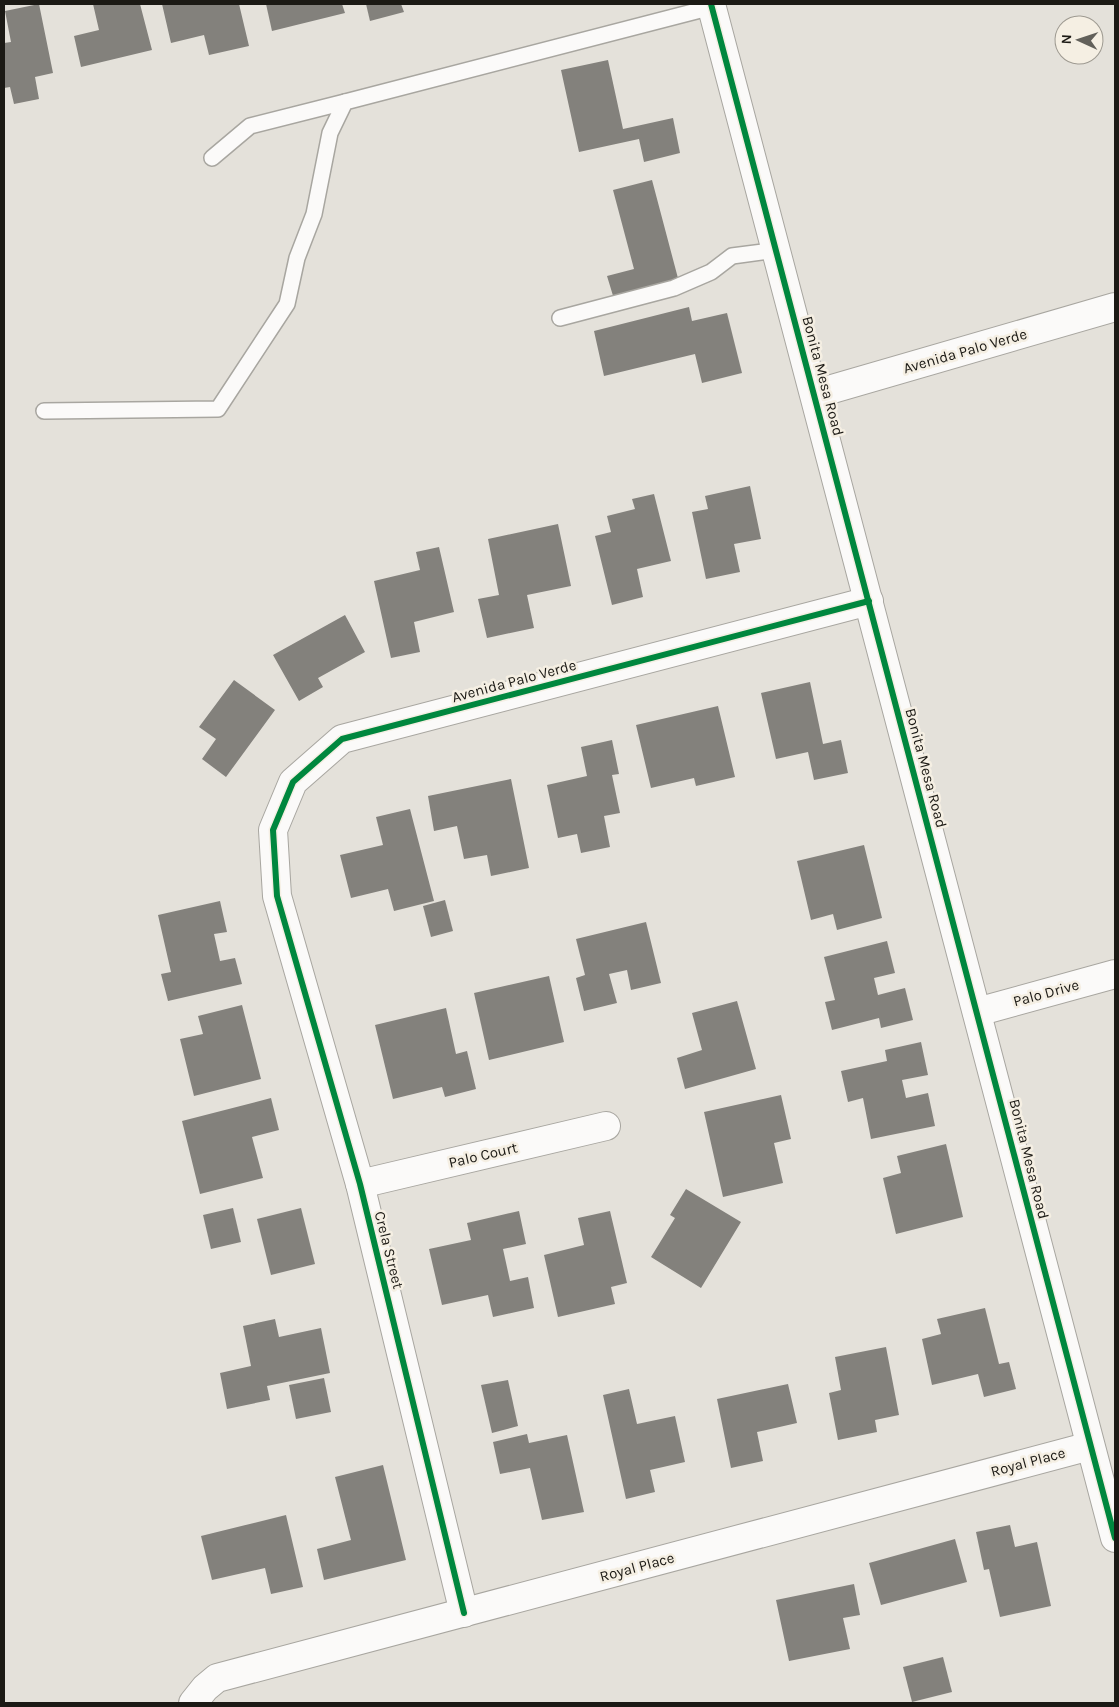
<svg xmlns="http://www.w3.org/2000/svg" width="1119" height="1707" viewBox="0 0 1119 1707" font-family="Karla,sans-serif">
  <style>
    .building { fill: #83817c }
    .lines { fill: none; stroke-linecap: round; stroke-linejoin: round }
    .service-casing { stroke: #a8a6a0; stroke-width: 18 }
    .minor-casing { stroke: #a8a6a0; stroke-width: 30 }
    .tertiary-casing { stroke: #a8a6a0; stroke-width: 30 }
    .service { stroke: #fbfaf9; stroke-width: 15 }
    .minor { stroke: #fbfaf9; stroke-width: 28 }
    .tertiary { stroke: #fbfaf9; stroke-width: 28 }
    .cycleway-casing { stroke: #f5efe3; stroke-width: 9 }
    .cycleway { stroke: #00873e; stroke-width: 6 }
    .labels { text-anchor: middle; dominant-baseline: central; stroke-width: 5; stroke-linejoin: round; paint-order: stroke }
    .street-label { font-size: 15px; fill: #1c1a15; stroke: #f5efe3 }
  </style>
  <rect width="100%" height="100%" fill="#e4e1da"/>
  <g class="building">
    <path d="M39,4L53,73L35,77L39,99L14,104L10,87L4,88V43L11,42L5,11Z"/>
    <path d="M93,4H140L152,50L81,67L74,36L99,30Z"/>
    <path d="M162,4H239L249,46L209,55L204,35L171,43Z"/>
    <path d="M266,4H342L345,13L272,31Z"/>
    <path d="M366,4H401L404,12L370,21Z"/>
    <path d="M608,60L623,129L673,118L680,153L644,162L639,139L579,152L561,70Z"/>
    <path d="M652,180L679,282L614,299L607,276L634,269L613,190Z"/>
    <path d="M689,307L692,321L727,313L742,373L702,383L695,354L604,376L594,331Z"/>
    <path d="M750,486L761,539L734,544L740,572L706,579L692,512L708,509L705,496Z"/>
    <path d="M654,494L671,561L637,569L643,597L612,605L595,536L611,532L607,516L635,509L632,499Z"/>
    <path d="M558,524L571,586L527,595L534,628L487,638L478,599L499,595L488,539Z"/>
    <path d="M439,547L454,612L414,622L420,652L391,658L374,581L420,570L416,552Z"/>
    <path d="M345,615L365,652L318,678L323,687L299,701L273,655Z"/>
    <path d="M234,680L275,710L226,777L202,759L216,739L199,727Z"/>
    <path d="M810,682L823,744L841,740L848,773L814,780L808,752L776,759L761,693Z"/>
    <path d="M718,706L735,777L696,786L694,778L651,788L636,725Z"/>
    <path d="M612,740L619,774L612,775L620,813L604,816L610,847L581,853L577,834L558,838L547,785L587,776L581,747Z"/>
    <path d="M511,779L529,868L491,876L487,855L464,859L457,826L434,831L428,796Z"/>
    <path d="M410,809L434,901L394,911L388,889L351,898L340,855L383,845L376,817Z"/>
    <path d="M864,845L882,918L837,930L833,914L811,920L797,861Z"/>
    <path d="M445,900L453,931L431,937L423,906Z"/>
    <path d="M220,901L227,932L214,934L220,961L235,958L242,984L168,1001L161,974L171,972L158,915Z"/>
    <path d="M646,922L661,983L631,990L627,970L609,974L617,1003L584,1011L576,978L585,975L576,939Z"/>
    <path d="M887,941L895,973L874,978L878,995L905,988L913,1020L881,1028L879,1018L832,1030L825,1002L835,1000L824,957Z"/>
    <path d="M549,976L564,1042L489,1060L474,993Z"/>
    <path d="M737,1001L756,1069L685,1089L677,1058L702,1050L692,1013Z"/>
    <path d="M242,1005L261,1079L194,1096L180,1039L203,1034L198,1016Z"/>
    <path d="M446,1008L456,1054L467,1051L476,1089L445,1097L442,1087L393,1099L375,1025Z"/>
    <path d="M921,1042L928,1075L902,1080L906,1098L928,1093L935,1126L871,1139L863,1098L848,1102L841,1071L887,1061L885,1050Z"/>
    <path d="M781,1095L791,1139L774,1143L783,1183L723,1197L704,1112Z"/>
    <path d="M271,1098L279,1130L252,1137L263,1178L200,1194L182,1121Z"/>
    <path d="M946,1144L963,1217L896,1234L883,1178L901,1173L897,1156Z"/>
    <path d="M686,1189L741,1222L701,1288L651,1257L675,1218L670,1215Z"/>
    <path d="M233,1208L241,1242L211,1249L203,1215Z"/>
    <path d="M301,1208L315,1264L271,1275L257,1219Z"/>
    <path d="M519,1211L526,1244L503,1249L510,1281L528,1277L534,1308L493,1317L488,1295L442,1305L429,1249L471,1240L467,1223Z"/>
    <path d="M610,1211L627,1283L611,1287L615,1304L558,1317L544,1255L584,1245L578,1218Z"/>
    <path d="M985,1308L999,1364L1009,1362L1016,1389L984,1397L978,1374L932,1385L922,1339L941,1334L937,1319Z"/>
    <path d="M275,1319L279,1337L321,1328L330,1373L267,1386L270,1400L227,1409L220,1373L251,1366L243,1326Z"/>
    <path d="M886,1347L899,1415L875,1420L877,1432L838,1440L829,1393L841,1390L835,1357Z"/>
    <path d="M324,1378L331,1412L296,1419L289,1385Z"/>
    <path d="M508,1380L518,1426L492,1433L481,1385Z"/>
    <path d="M788,1384L797,1423L757,1432L763,1461L731,1468L717,1399Z"/>
    <path d="M629,1389L637,1424L675,1416L685,1462L650,1470L655,1492L626,1499L603,1395Z"/>
    <path d="M527,1434L529,1443L567,1435L584,1512L542,1520L530,1468L500,1474L493,1442Z"/>
    <path d="M383,1465L406,1560L324,1580L317,1549L351,1540L335,1477Z"/>
    <path d="M286,1515L303,1587L271,1594L265,1568L212,1580L201,1536Z"/>
    <path d="M1010,1525L1015,1547L1037,1542L1051,1606L1000,1617L989,1569L984,1570L976,1532Z"/>
    <path d="M955,1539L967,1582L881,1605L869,1563Z"/>
    <path d="M854,1584L860,1615L843,1618L850,1649L789,1661L776,1600Z"/>
    <path d="M943,1657L952,1692L912,1702L903,1667Z"/>
  </g>
  <g class="lines">
    <defs>
      <g id="service">
        <path d="M212,158L250,126L345,102"/>
        <path d="M560,318L674,288L711,272L732,256L777,250"/>
        <path d="M44,411L218,409L287,304L297,258L314,214L330,133L345,102L712,7"/>
      </g>
      <g id="minor">
        <path d="M815,394L1115,307"/>
        <path d="M977,1012L1115,974"/>
        <path d="M360,1184L606,1126"/>
        <path d="M464,1613L360,1184L277,896L273,830L293,782L342,739L869,601"/>
        <path d="M193,1703L205,1688L217,1678L1090,1446"/>
      </g>
      <path id="tertiary" d="M711,4L1115,1538"/>
    </defs>
    <use href="#service" class="service-casing"/>
    <use href="#minor" class="minor-casing"/>
    <use href="#tertiary" class="tertiary-casing"/>
    <use href="#service" class="service"/>
    <use href="#minor" class="minor"/>
    <use href="#tertiary" class="tertiary"/>
    <defs>
      <g id="cycleway">
        <path d="M711,4L1115,1538"/>
        <path d="M464,1613L360,1184L277,896L273,830L293,782L342,739L869,601"/>
      </g>
    </defs>
    <use href="#cycleway" class="cycleway-casing"/>
    <use href="#cycleway" class="cycleway"/>
  </g>
  <g class="labels">
    <g class="street-label">
      <text transform="translate(965 351) rotate(-16)">Avenida Palo Verde</text>
      <text transform="translate(823 376) rotate(75)">Bonita Mesa Road</text>
      <text transform="translate(514 681) rotate(-15)">Avenida Palo Verde</text>
      <text transform="translate(926 768) rotate(75)">Bonita Mesa Road</text>
      <text transform="translate(1046 993) rotate(-15)">Palo Drive</text>
      <text transform="translate(483 1155) rotate(-13)">Palo Court</text>
      <text transform="translate(1029 1159) rotate(76)">Bonita Mesa Road</text>
      <text transform="translate(389 1250) rotate(76)">Crela Street</text>
      <text transform="translate(1028 1462) rotate(-15)">Royal Place</text>
      <text transform="translate(637 1567) rotate(-15)">Royal Place</text>
    </g>
  </g>
  <rect width="1119" height="1707" fill="none" stroke="#1c1a15" stroke-width="10"/>
  <g transform="translate(1079 40) rotate(273)"><circle r="24" fill="#f5efe3" stroke="#9e9a91"/>
  <path d="M0-4L9 19L0 12L-9 19Z" fill="#62605a"/>
  <text y="-8" font-size="14" font-weight="bold" text-anchor="middle" fill="#1c1a15">N</text>
  </g>
</svg>
